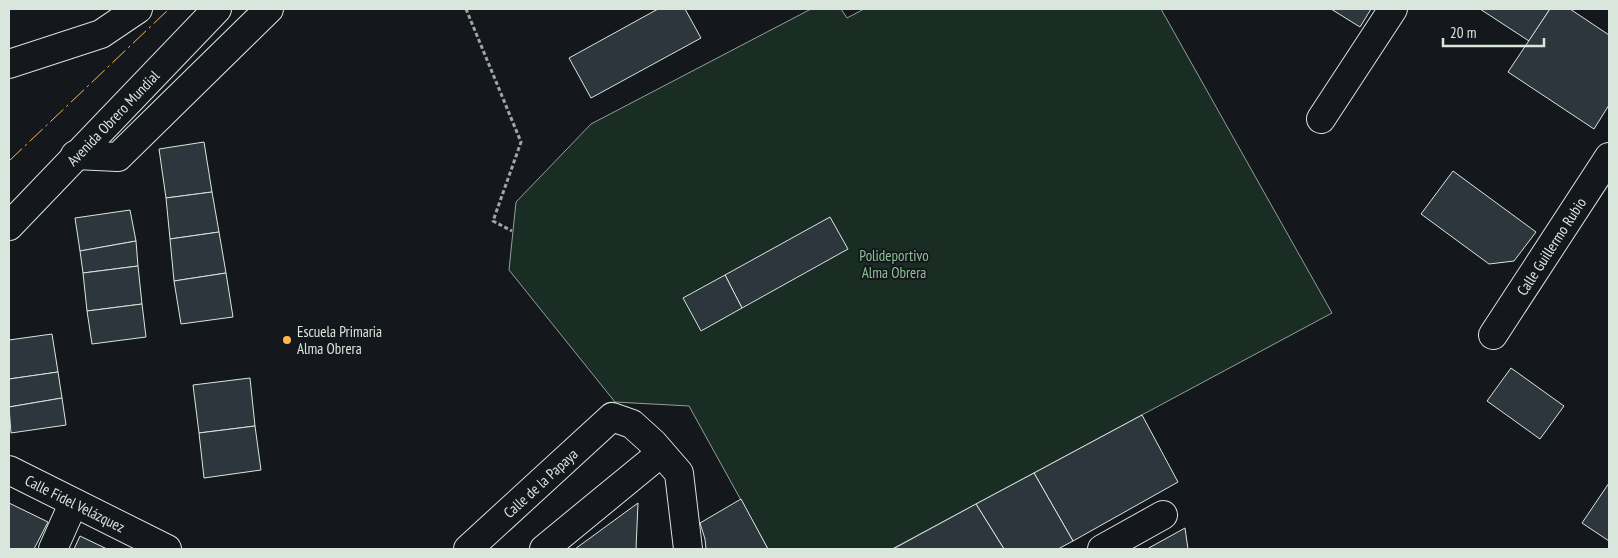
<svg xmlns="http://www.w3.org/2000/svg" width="1618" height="558" viewBox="0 0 1618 558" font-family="'PT Sans Narrow',sans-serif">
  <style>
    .green { fill: #1a2d24; stroke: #939e99 }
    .building { fill: #2c363c; stroke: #d8e6dc }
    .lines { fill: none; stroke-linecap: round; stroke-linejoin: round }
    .street-casing { stroke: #d8e6dc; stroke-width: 30 }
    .secondary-casing { stroke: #d8e6dc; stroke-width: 30 }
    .path { stroke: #9da8a2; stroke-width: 3; stroke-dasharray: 4 2.5; stroke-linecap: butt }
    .street { stroke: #14181c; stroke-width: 28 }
    .secondary { stroke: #14181c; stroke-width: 28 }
    .power { stroke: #ffb74d; stroke-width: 1; stroke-dasharray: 18 4 2.5 4; stroke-linecap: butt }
    .poi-dot { fill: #ffb74d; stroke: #14181c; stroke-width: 2 }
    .labels { text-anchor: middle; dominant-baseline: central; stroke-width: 4; stroke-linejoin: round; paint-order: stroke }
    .street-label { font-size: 15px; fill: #d8e6dc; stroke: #14181c }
    .park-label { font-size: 15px; fill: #8ac095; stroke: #14181c }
    .poi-label { font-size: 15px; fill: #d8e6dc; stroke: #14181c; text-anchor: start }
  </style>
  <rect width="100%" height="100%" fill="#14181c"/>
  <path class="green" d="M811,9H841L847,18L864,9H1161L1332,313L892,549H768L689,406L615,402L509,270L516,202L591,124Z"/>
  <g class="building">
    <path d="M658,9H685L701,38L591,98L569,58Z"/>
    <path d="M1331,9H1371L1360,27Z"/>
    <path d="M1480,9H1550L1529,41Z"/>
    <path d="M1550,9H1570L1609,35V105L1594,129L1508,72Z"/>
    <path d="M204,142L212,192L166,198L159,149Z"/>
    <path d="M1453,171L1536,232L1514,261L1489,264L1421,214Z"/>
    <path d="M212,192L219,232L170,239L166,198Z"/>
    <path d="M130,210L136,241L80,251L75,218Z"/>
    <path d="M830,217L848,249L742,308L725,275Z"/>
    <path d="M219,232L226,273L174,281L170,239Z"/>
    <path d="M136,241L138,266L83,273L80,251Z"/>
    <path d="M138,266L142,304L87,311L83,273Z"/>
    <path d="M226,273L233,317L181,324L174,281Z"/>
    <path d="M725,275L742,308L701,331L683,298Z"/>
    <path d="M142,304L146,337L92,344L87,311Z"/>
    <path d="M52,334L58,372L9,379V340Z"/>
    <path d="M1511,368L1564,406L1540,439L1487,401Z"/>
    <path d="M58,372L62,398L9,407V379Z"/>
    <path d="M250,378L255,426L199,433L193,385Z"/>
    <path d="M62,398L66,425L11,433L9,407Z"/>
    <path d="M1142,415L1178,482L1073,541L1034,473Z"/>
    <path d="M255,426L261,470L204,478L199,433Z"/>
    <path d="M1034,473L1073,541L1058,549H1004L976,504Z"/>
    <path d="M1609,483V541L1582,523Z"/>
    <path d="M741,499L768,549H706L705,539L700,523Z"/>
    <path d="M9,503L48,522L34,549H9Z"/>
    <path d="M638,503L636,549H575Z"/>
    <path d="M976,504L1004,549H893Z"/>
    <path d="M1185,528L1188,549H1147Z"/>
    <path d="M80,536L107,549H74Z"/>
  </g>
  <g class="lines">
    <defs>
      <g id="street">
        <path d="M1321,119L1393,9"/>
        <path d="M75,155L118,157L269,9"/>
        <path id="s1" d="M1493,335L1609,157"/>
        <path id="s2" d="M9,470L167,549"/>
        <path d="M53,549L73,504"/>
        <path id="s3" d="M468,549L612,417L632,424L653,443L679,473L688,549"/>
        <path d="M544,549L661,453"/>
        <path d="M1102,549L1163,515"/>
      </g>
      <g id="secondary">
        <path d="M9,64L101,34L138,9"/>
        <path id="s4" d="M9,226L217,9"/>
      </g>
    </defs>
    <use href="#street" class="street-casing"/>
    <use href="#secondary" class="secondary-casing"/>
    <path class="path" d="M466,9L521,142L493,221L512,231"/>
    <use href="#street" class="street"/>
    <use href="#secondary" class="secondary"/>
    <path class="power" d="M9,161L169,9"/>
  </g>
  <circle class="poi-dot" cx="287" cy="340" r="5"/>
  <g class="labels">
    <g class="street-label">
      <text stroke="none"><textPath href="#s4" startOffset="150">Avenida Obrero Mundial</textPath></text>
      <text stroke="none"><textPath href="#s1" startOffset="106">Calle Guillermo Rubio</textPath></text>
      <text stroke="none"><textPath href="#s3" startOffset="98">Calle de la Papaya</textPath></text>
      <text stroke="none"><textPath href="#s2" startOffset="74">Calle Fidel Velázquez</textPath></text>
    </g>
    <g class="park-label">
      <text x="894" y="255">Polideportivo<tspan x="894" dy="17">Alma Obrera</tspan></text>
    </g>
    <g class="poi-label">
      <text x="297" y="331">Escuela Primaria<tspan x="297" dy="17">Alma Obrera</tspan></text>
    </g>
  </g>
  <rect width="1618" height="558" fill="none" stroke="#d8e6dc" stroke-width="20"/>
  <path d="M1443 38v8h101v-8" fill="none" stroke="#d8e6dc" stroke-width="2.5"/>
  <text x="1450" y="38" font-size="15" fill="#d8e6dc" stroke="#14181c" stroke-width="4" paint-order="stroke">20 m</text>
</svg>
